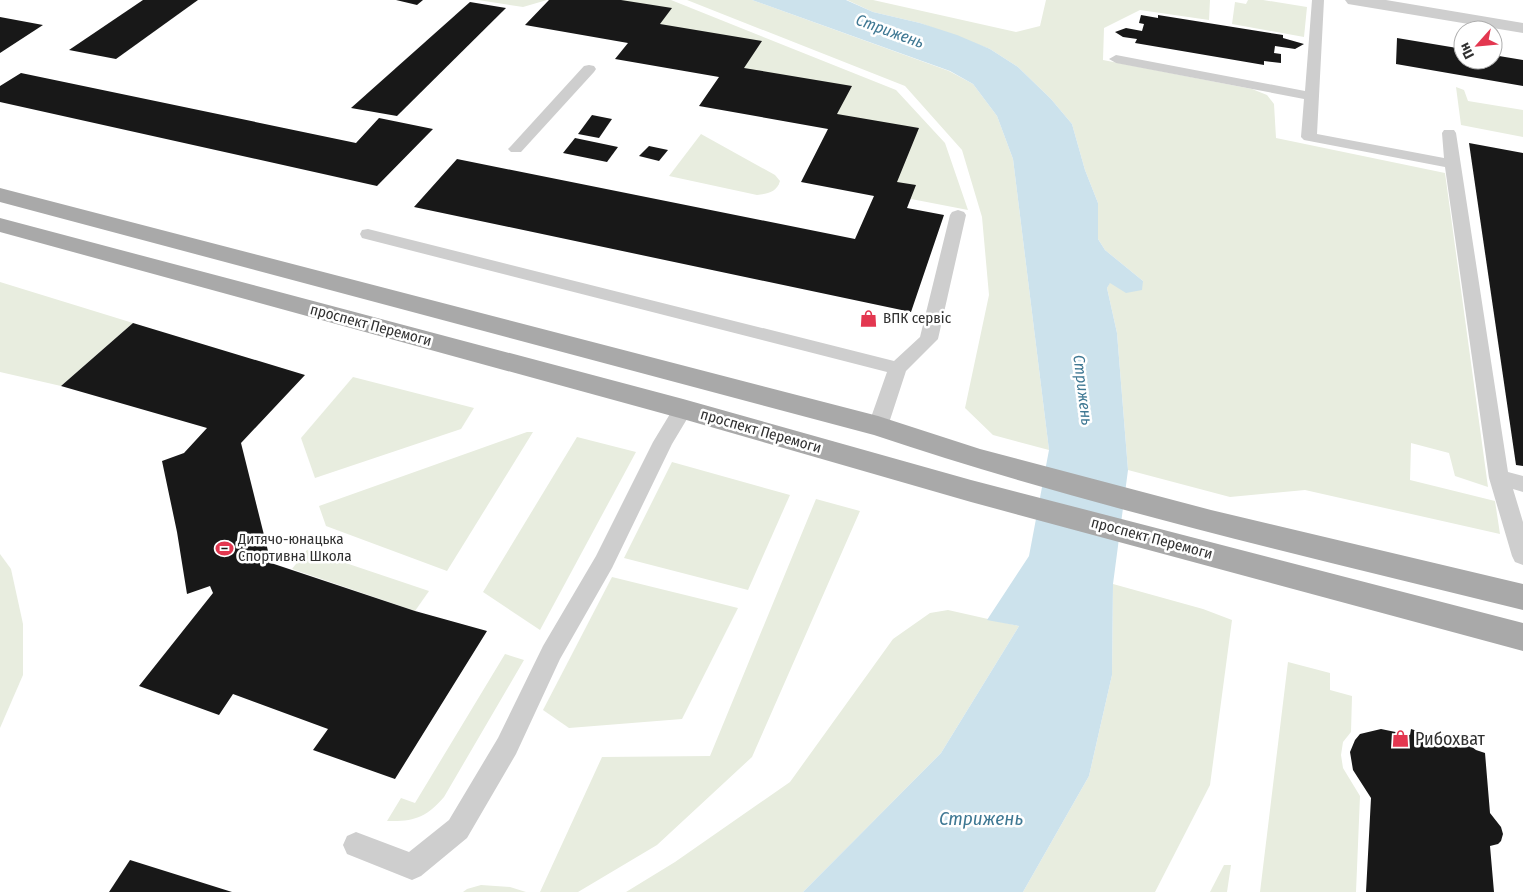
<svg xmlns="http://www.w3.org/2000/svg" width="1523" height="892" viewBox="0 0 1523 892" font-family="'Fira Sans Condensed',sans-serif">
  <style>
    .green { fill: #e8eddf }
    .water { fill: #cce2ec }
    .building { fill: #181818 }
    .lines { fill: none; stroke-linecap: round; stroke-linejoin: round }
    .service { fill: #cecece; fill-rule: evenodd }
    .minor { fill: #cecece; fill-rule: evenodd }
    .primary { fill: #a9a9a9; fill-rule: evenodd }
    .labels { text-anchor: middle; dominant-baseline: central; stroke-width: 5; stroke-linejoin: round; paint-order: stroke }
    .poi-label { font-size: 15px; fill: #313131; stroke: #fff; text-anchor: start }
    .street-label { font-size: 15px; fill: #313131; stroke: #fff }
    .water-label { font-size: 16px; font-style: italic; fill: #3f7893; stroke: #fff }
    .near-poi-label { font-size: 18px; fill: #313131; stroke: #fff; text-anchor: start }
    .near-water-label { font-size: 19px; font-style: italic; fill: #3f7893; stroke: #fff }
  </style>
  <rect width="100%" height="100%" fill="#fff"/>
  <g class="green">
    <path d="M478,0H547L523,7Z"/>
    <path d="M609,0H671L896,90L945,143L968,210L906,198L890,184L907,144L919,128L821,119L730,71L680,34Z"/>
    <path d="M687,0H752L949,71L973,84L997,116L1013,159L1049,450L993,435L965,408L989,295L982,217L962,150L905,86Z"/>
    <path d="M847,0H873L1016,32L1040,26L1046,0H1210L1209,20L1140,10L1104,28L1103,60L1252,89L1267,95L1274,104L1276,138L1445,173L1488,487L1455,476L1449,453L1411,443L1410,480L1495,501L1500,534L1305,490L1230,497L1128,470L1117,333L1107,288L1110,282L1143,281L1105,250L1098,239V203L1085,170L1072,124L1051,99L1018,67L990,49L920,23L873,12Z"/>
    <path d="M1248,0H1263L1307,7L1304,37L1232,24L1235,2L1246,4Z"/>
    <path d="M1456,87L1464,90L1468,101L1523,110V137L1461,125Z"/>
    <path d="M701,134L775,175L780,181C777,192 767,194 757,195L669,176Z"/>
    <path d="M0,282L133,323L61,386L0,372Z"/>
    <path d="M353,377L474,408L461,429L315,478L301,438Z"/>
    <path d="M527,432H533L447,571L326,526L319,506Z"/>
    <path d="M577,437L636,452L540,630L483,592Z"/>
    <path d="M672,462L790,495L748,590L624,558Z"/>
    <path d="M816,499L860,511L752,757L657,845L578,892H540L602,757L710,756Z"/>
    <path d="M307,550L429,591L415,611L292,569Z"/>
    <path d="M0,554L11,569L23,624V675L0,728Z"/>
    <path d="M612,577L738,608L682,719L569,728L543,710Z"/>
    <path d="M1113,584L1203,609L1232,620L1210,785L1155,892H1023L1089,776L1112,675Z"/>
    <path d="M948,610L1019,626L941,753L803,892H626L675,862L790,782L893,639L930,613Z"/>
    <path d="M505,654L524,660L444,797C427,817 414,822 387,821L401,798L415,803Z"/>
    <path d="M1288,662L1330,673V690L1352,696L1351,732L1343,742L1341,755L1343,768L1360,796L1356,892H1260Z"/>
    <path d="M1224,865H1231L1227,892H1210Z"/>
    <path d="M481,885L510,887L526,892H463L467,889Z"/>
  </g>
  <path class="water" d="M752,0H846L873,12L920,23L957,35L990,49L1018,67L1051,99L1072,124L1085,170L1098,203V239L1105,250L1143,281L1142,290L1126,293L1110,283L1107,288L1117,333L1128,470L1113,584L1112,675L1089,776L1023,892H803L941,753L1019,626L987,620L1029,556L1049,450L1013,159L997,116L973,84L950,71Z"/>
  <g class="building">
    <path d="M143,0H198L116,59L69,50Z"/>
    <path d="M396,0H423L417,5Z"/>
    <path d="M549,0H621L672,8L660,24L762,41L744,68L852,86L837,114L919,128L897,182L916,185L907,208L944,215L911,312L414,207L457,159L855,239L874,196L801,182L828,129L699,106L719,77L615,59L628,43L525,25Z"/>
    <path d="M470,2L506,8L397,116L351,108Z"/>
    <path d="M1141,15L1158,18V15L1283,35V38L1304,44L1295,49L1275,46L1274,53L1281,54V63L1264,61V65L1135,43L1137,39L1123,37L1115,32L1126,28L1142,31L1144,24L1139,23Z"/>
    <path d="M0,17L43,25L0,53Z"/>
    <path d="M1397,38L1463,49V60H1493V55L1523,60V86L1396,64Z"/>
    <path d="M21,73L356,143L379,118L433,129L377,186L0,102V86Z"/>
    <path d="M592,115L612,119L599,138L578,134Z"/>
    <path d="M575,138L618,147L607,162L563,153Z"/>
    <path d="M1469,143L1523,153V466L1516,465Z"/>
    <path d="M649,146L668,150L659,161L639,156Z"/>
    <path d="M133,323L305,375L241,443L271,563L415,611L487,631L395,779L313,750L328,729L233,694L219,715L139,686L213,593L210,586L187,594L177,532L162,461L184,453L207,428L61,386Z"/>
    <path d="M1381,729L1410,735L1411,729L1433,736L1448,734L1457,736L1476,750L1485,753L1490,813L1501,827L1503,834L1501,841L1498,844L1490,846L1494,892H1366L1371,798L1353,770L1350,752L1355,740L1360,734Z"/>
    <path d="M130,860L232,892H109Z"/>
  </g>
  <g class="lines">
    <g class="service">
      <path d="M1312,0H1324L1317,134L1444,158L1442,133L1444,130H1454L1456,133L1508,472L1523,476V492L1513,489L1523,522V565L1515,562L1512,556L1489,478L1445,167L1304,140L1301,137L1304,99L1116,63L1109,59L1116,55L1305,91Z"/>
      <path d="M589,65L594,66L596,69L594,72L521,152H511L508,149L511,146L584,66Z"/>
      <path d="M958,210L964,212L966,215L938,339L906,371L888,426L885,431L878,433L871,431L868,426L887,372L362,238L360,234L362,230L368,229L894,361L920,337L950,215L952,212Z"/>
      <path d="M683,402L690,404L693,409L672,444L612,568L560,659L516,754L467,838L421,876L412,880L347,854L343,845L347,836L356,832L409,852L449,820L498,738L543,646L596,556L653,442L676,404Z"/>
    </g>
    <path class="minor" d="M1345,0H1386L1523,23V33L1354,5L1348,4Z"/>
    <g class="primary">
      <path d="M0,188L878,416L980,449L1211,510L1523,584V610C1305,556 1086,506 874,435L0,202Z"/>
      <path d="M0,218L683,399L971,480L1523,623V651L971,502L683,419L0,232Z"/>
    </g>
  </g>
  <defs>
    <symbol id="shop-bare" viewBox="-9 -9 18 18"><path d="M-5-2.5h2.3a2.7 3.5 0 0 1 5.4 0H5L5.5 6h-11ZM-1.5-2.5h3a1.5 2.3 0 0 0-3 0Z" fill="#e33750" stroke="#fff" stroke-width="2.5" paint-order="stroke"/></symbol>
    <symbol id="stadium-bare" viewBox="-9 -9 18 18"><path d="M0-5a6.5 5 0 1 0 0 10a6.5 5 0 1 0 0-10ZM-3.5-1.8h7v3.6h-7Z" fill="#e33750" stroke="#fff" stroke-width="2.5" paint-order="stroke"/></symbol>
  </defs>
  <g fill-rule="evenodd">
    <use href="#shop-bare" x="856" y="306" width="25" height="25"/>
    <use href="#stadium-bare" x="212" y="536" width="25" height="25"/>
    <use href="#shop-bare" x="1388" y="726" width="25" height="25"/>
  </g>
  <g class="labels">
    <g class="poi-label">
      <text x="883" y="318">ВПК сервіс</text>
      <text x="238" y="539">Дитячо-юнацька<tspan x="238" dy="17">Спортивна Школа</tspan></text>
    </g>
    <g class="street-label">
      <text transform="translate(371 325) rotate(15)">проспект Перемоги</text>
      <text transform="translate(761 431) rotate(16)">проспект Перемоги</text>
      <text transform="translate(1152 538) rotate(15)">проспект Перемоги</text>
    </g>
    <g class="water-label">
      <text transform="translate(890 31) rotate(20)">Стрижень</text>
      <text transform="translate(1083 390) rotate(83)">Стрижень</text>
    </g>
    <g class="near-poi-label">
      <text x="1415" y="739">Рибохват</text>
    </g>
    <g class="near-water-label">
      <text x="981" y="818">Стрижень</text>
    </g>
  </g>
  <g transform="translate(1478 45) rotate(243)"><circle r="24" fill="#ffffff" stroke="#adadad"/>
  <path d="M0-4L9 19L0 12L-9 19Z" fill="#e33750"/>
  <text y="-8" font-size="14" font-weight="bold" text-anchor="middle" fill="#313131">Пн</text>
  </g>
</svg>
